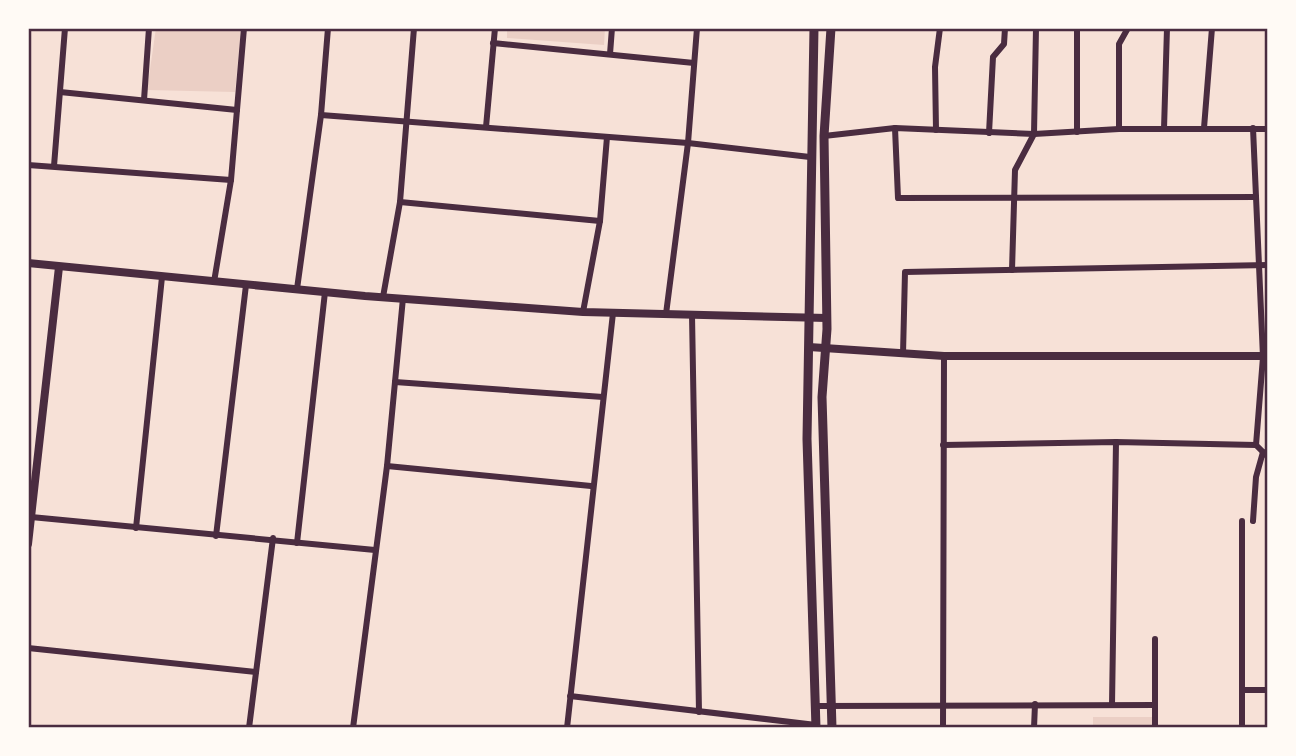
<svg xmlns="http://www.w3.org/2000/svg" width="1296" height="756" viewBox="0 0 1296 756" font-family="'PT Sans Narrow',sans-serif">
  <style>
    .green { fill: #ebcfc5 }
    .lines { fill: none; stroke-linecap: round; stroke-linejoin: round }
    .minor { stroke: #4a2c40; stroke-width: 6 }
    .tertiary { stroke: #4a2c40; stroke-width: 8 }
    .secondary { stroke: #4a2c40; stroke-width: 9 }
    .neatline { fill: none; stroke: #4a2c40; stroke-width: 2.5 }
  </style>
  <rect width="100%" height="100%" fill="#f7e1d7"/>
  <g class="green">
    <path d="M156,28H241L235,92L147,90Z"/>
    <path d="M507,28H605L604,45L507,38Z"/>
    <rect x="1093" y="717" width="62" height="11"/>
  </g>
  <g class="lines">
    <g class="minor">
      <path d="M1077,28V132"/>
      <path d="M493,43L694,63"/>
      <path d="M610,54L612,28"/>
      <path d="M60,92L237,110"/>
      <path d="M144,100L149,28"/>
      <path d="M321,115L688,143L810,157"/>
      <path d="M486,127L495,28"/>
      <path d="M895,128L898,198L1256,197"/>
      <path d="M1204,128L1212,28"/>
      <path d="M1253,128L1263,357L1256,445L1268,457"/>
      <path d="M1119,129V44L1128,28"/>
      <path d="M1164,129L1167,28"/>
      <path d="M936,130L935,67L940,28"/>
      <path d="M989,133L993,57L1004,44L1005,28"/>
      <path d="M824,136L895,128L1034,134L1119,129H1268"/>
      <path d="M28,165L231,180"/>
      <path d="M54,166L65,28"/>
      <path d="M400,202L600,221"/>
      <path d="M1012,270L1015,170L1034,134L1036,28"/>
      <path d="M214,282L231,180L244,28"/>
      <path d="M297,289L321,115L328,28"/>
      <path d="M383,297L400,202L414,28"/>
      <path d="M583,312L600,221L607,137"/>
      <path d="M666,314L688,143L697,28"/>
      <path d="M692,315L699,712"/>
      <path d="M903,354L905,272L1268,265"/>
      <path d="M395,382L603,397"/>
      <path d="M943,445L1116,442L1256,445"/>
      <path d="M387,466L591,486"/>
      <path d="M31,517L375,550"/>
      <path d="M1253,521L1256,477L1263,452"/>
      <path d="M136,528L162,277"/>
      <path d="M216,536L246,285"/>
      <path d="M297,543L325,292"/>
      <path d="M28,648L256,672"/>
      <path d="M1242,690H1268"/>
      <path d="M570,696L816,725"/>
      <path d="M1112,705L1116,442"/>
      <path d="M816,706L1155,705"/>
      <path d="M249,728L273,538"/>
      <path d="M353,728L387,466L403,298"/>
      <path d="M567,728L613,313"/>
      <path d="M943,728L944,356"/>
      <path d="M1034,728L1035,704"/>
      <path d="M1155,728V639"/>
      <path d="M1242,728V521"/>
    </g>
    <g class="tertiary">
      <path d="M28,263L365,296L583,312L827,318"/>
      <path d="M809,347L944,356H1268"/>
      <path d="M28,544L59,267"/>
    </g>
    <g class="secondary">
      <path d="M814,28L807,439L816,728"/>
      <path d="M831,28L824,136L827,329L822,397L832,728"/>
    </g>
  </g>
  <rect width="1296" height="756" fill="none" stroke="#fffaf5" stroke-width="60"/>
  <rect x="30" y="30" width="1236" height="696" class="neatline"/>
</svg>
